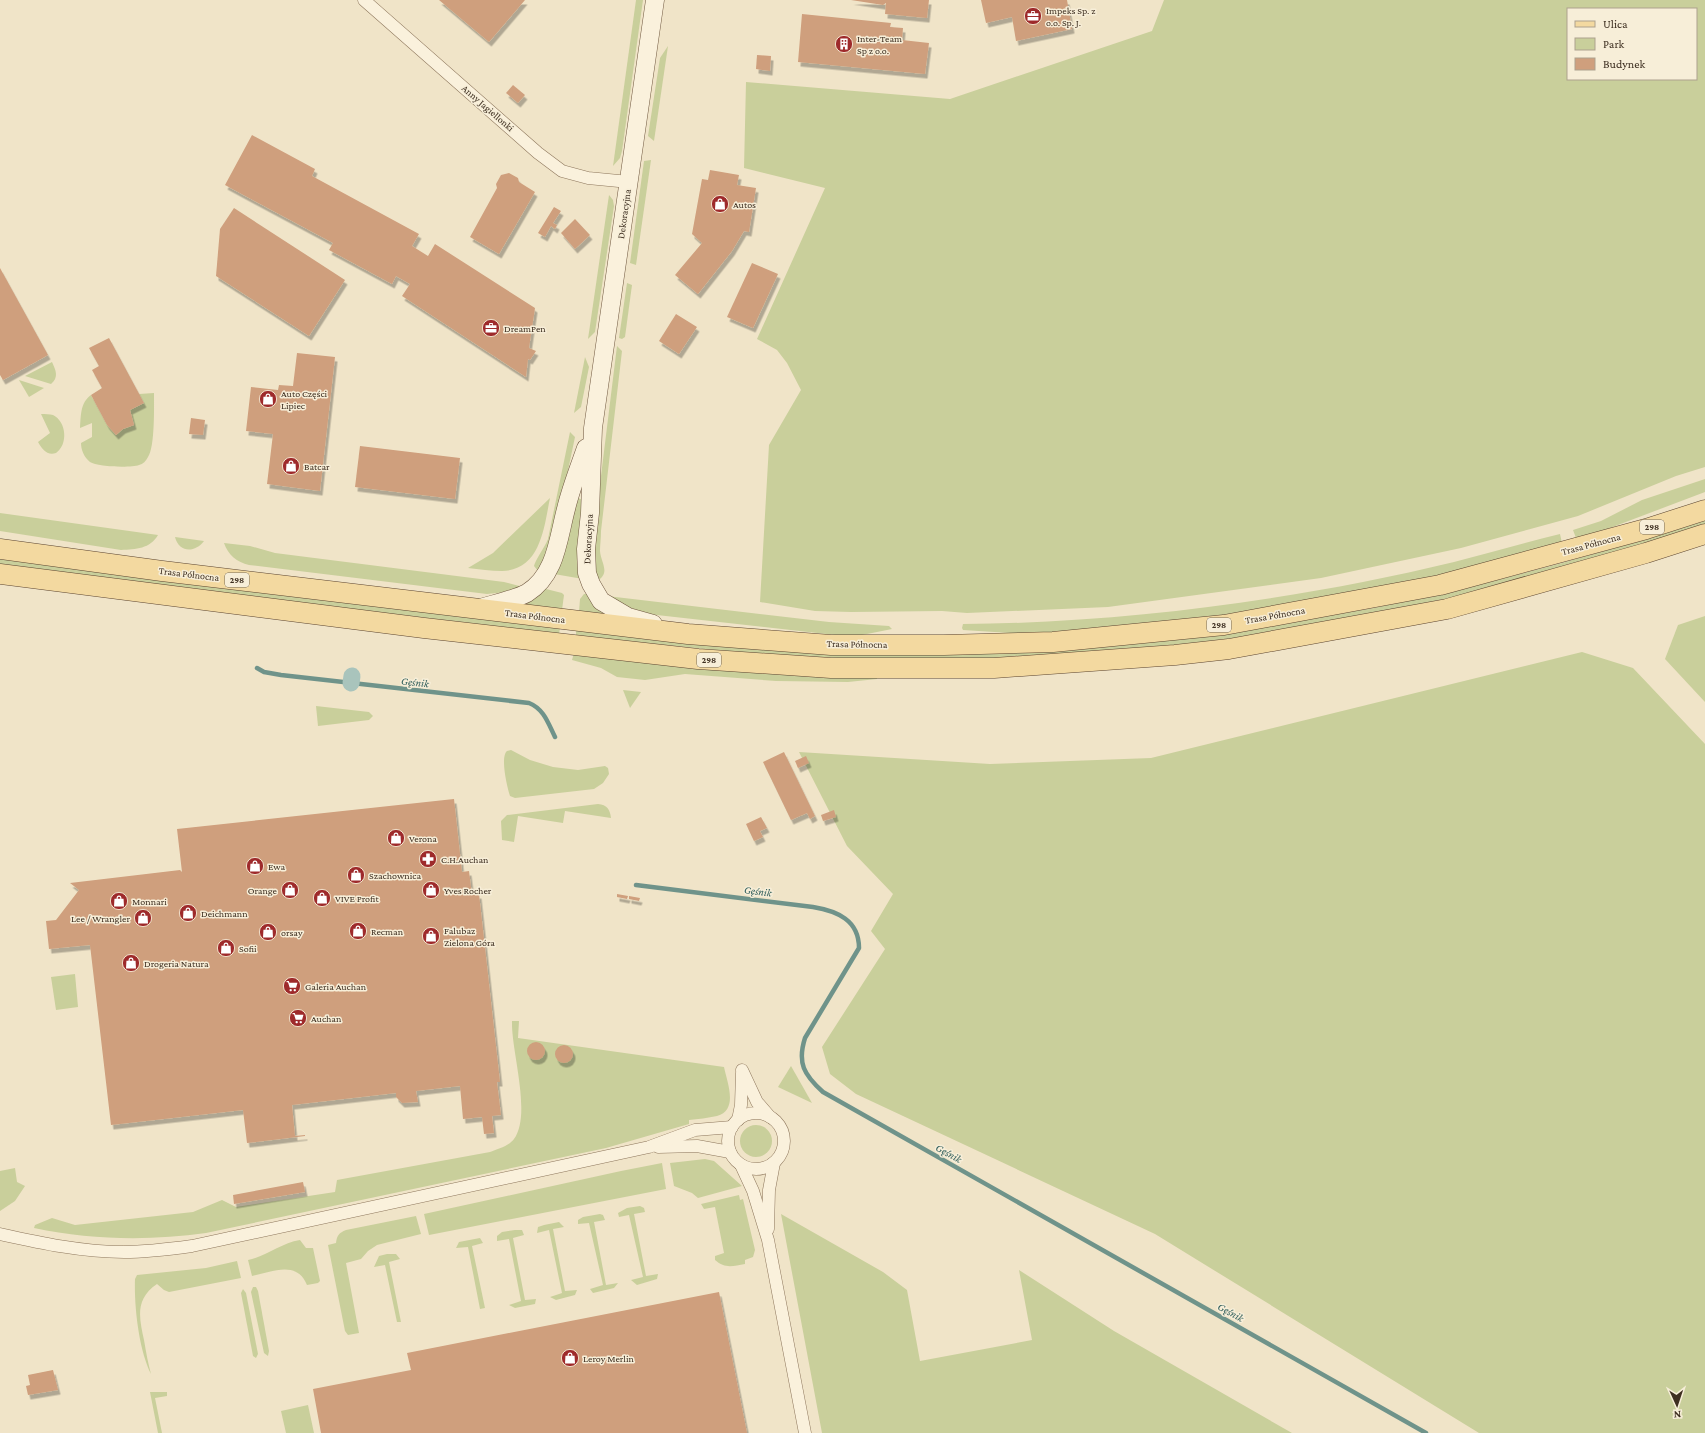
<svg xmlns="http://www.w3.org/2000/svg" width="1705" height="1433" viewBox="0 0 1705 1433" font-family="'Crimson Pro',serif">
  <style>
    .green { fill: #c9cf9b; fill-rule: evenodd }
    .lines { fill: none; stroke-linecap: round; stroke-linejoin: round }
    .stream { stroke: #6f938a; stroke-width: 4.5 }
    .canal { stroke: #a9c4bc; stroke-width: 17 }
    .building { fill: #cf9f7d; filter: url(#shadow) }
    .street-casing { stroke: #8d765c; stroke-width: 13 }
    .secondary-casing { stroke: #6f573f; stroke-width: 19 }
    .primary-casing { stroke: #5b4430; stroke-width: 21 }
    .street { stroke: #faf1dc; stroke-width: 12 }
    .secondary { stroke: #faf1dc; stroke-width: 18 }
    .primary { stroke: #f3d9a0; stroke-width: 20 }
    .labels { text-anchor: middle; dominant-baseline: central; stroke-width: 3; stroke-linejoin: round; paint-order: stroke }
    .shield { fill: #f7eed8; stroke: #756857; stroke-width: 1 }
    .shield-label { font-size: 9px; font-weight: bold; fill: #3d2e20 }
    .poi-label { font-size: 10px; fill: #3d2e20; stroke: #f7eed8; text-anchor: start }
    .street-label { font-size: 10px; fill: #3d2e20; stroke: #f7eed8 }
    .water-label { font-size: 11px; font-style: italic; fill: #2f5d5a; stroke: #f7eed8 }
  </style>
  <defs>
    <filter id="shadow"><feDropShadow dx="2.5" dy="4.5" stdDeviation="0" flood-color="#0004"/></filter>
  </defs>
  <rect width="100%" height="100%" fill="#f0e4c8"/>
  <g class="green">
    <path d="M636,0H643L622,151L620,158L613,166Z"/>
    <path d="M1164,0H1705V467L1676,476L1578,516L1461,548L1321,578L1108,607L967,613L942,611L851,612L815,611L760,602L769,445L801,390L787,363L777,350L757,339L825,188L744,168L746,82L950,99L1152,31ZM1568,9H1696V79H1568Z"/>
    <path d="M668,46L654,141L648,136L660,58Z"/>
    <path d="M651,160L636,265L630,263L644,161Z"/>
    <path d="M609,195L613,200L614,206L595,332L588,339Z"/>
    <path d="M627,283L632,285L625,337L622,339L619,338Z"/>
    <path d="M617,346L622,351L601,531C601,538 600,545 600,551C601,563 611,573 597,581L591,557Z"/>
    <path d="M585,357L589,367L581,407L574,413Z"/>
    <path d="M52,362C56,371 59,377 51,384L25,376Z"/>
    <path d="M19,380L44,388L29,397Z"/>
    <path d="M154,393C154,407 155,447 148,457C146,461 143,464 139,465C131,468 97,467 90,462C84,457 81,450 81,443L92,437V423L80,428C81,416 80,403 91,395L107,425L116,435L123,429L134,425L130,410L144,403L139,394Z"/>
    <path d="M41,414C45,414 50,414 53,415C67,422 68,445 56,453C47,456 42,449 38,442L50,433Z"/>
    <path d="M570,432L575,437L553,542L538,571L534,566C535,560 545,547 548,539Z"/>
    <path d="M1705,479V492L1581,539L1576,538L1573,530L1601,521L1642,500Z"/>
    <path d="M550,498C544,527 541,570 502,571C491,571 479,569 468,568L493,553Z"/>
    <path d="M578,498L583,500V579L554,574L574,501Z"/>
    <path d="M0,513L158,535C150,549 136,549 121,550L0,531Z"/>
    <path d="M1705,518V525L1617,554L1482,591L1302,629L1211,641L1137,649L985,659H856L745,653L576,636V630L662,641L1224,633L1374,608L1474,586L1562,563L1645,539Z"/>
    <path d="M1560,534L1562,543L1455,573L1247,613L1110,629L1025,634L963,630L962,628L963,624C1125,623 1296,600 1454,562C1489,553 1524,543 1560,534Z"/>
    <path d="M175,537L204,541C195,553 179,553 175,537Z"/>
    <path d="M224,543L250,546L275,553L504,582L523,587L506,592L487,594L249,565C237,562 228,555 224,543Z"/>
    <path d="M0,558L560,628L559,634L52,573L0,564Z"/>
    <path d="M542,588L562,593L564,595L562,610L520,605Z"/>
    <path d="M584,594H589L606,613V616L579,612L580,599Z"/>
    <path d="M607,596L829,622L889,626L892,629L857,636H844L648,614L631,611Z"/>
    <path d="M1705,616V702L1665,659L1678,625Z"/>
    <path d="M1582,652L1633,668L1705,744V1433H1479L1155,1234L856,1094L830,1074L822,1047L885,949L871,931L893,894L847,846L799,752L990,764L1151,758Z"/>
    <path d="M574,653L877,677V679L848,682L776,681L685,674L645,680L617,677L601,668L572,660Z"/>
    <path d="M623,690L641,692L630,708Z"/>
    <path d="M316,706L369,712L373,716L369,720L318,726Z"/>
    <path d="M511,750L530,760L553,767L578,770L605,766L608,768L609,774L603,783L594,789L515,798L510,796C507,787 500,757 507,751Z"/>
    <path d="M598,804C607,805 610,809 611,818L565,811L563,823L518,816L514,842L502,840L501,821L507,815Z"/>
    <path d="M75,974L78,1007L56,1010L51,977Z"/>
    <path d="M512,1021H519L518,1038L724,1067C727,1082 739,1110 717,1116C708,1118 698,1119 689,1120V1124L606,1148L206,1233C149,1241 91,1240 34,1228L35,1225L52,1218L75,1225L193,1212L222,1200L236,1207L335,1192L337,1180L490,1152C497,1149 509,1146 514,1139C532,1114 511,1051 512,1021Z"/>
    <path d="M791,1066L812,1103L778,1087Z"/>
    <circle cx="756" cy="1141" r="16"/>
    <path d="M705,1159L714,1161L742,1186L698,1198L692,1193L674,1186L670,1163Z"/>
    <path d="M662,1163L666,1189L429,1235L424,1214L621,1171Z"/>
    <path d="M15,1168L17,1182L25,1186L15,1201L0,1211V1171Z"/>
    <path d="M739,1195L740,1200L743,1199L755,1250L753,1257L745,1260V1264C733,1266 725,1269 715,1260V1256L724,1253L715,1207L704,1209L701,1204Z"/>
    <path d="M640,1206L644,1208L645,1212L634,1214L646,1276L658,1274L657,1279L637,1285L631,1280L643,1277L629,1215L619,1217L618,1213L627,1208Z"/>
    <path d="M600,1214L603,1215L605,1220L594,1222L606,1285L618,1283L614,1288L593,1293L590,1289L603,1285L589,1223L578,1224V1220L583,1217Z"/>
    <path d="M781,1214L883,1272L907,1290L920,1361L1032,1340L1019,1270L1114,1331L1292,1433H822Z"/>
    <path d="M416,1216L421,1234L377,1245L368,1251L361,1259L346,1263L359,1333L348,1335L345,1331L328,1245L336,1243C337,1235 339,1233 346,1230Z"/>
    <path d="M559,1222L564,1227L553,1229L565,1291L577,1290L575,1295L556,1300L550,1297L562,1293L549,1230L537,1233L538,1227L544,1225Z"/>
    <path d="M515,1230H522L524,1235L513,1238L525,1300L536,1299L535,1304L515,1308L509,1305L521,1301L509,1239L497,1241V1236L502,1232Z"/>
    <path d="M480,1238L483,1243L472,1246L485,1308L480,1309L468,1247L456,1248L459,1242Z"/>
    <path d="M300,1240L306,1248H313L320,1281L318,1283L307,1285C297,1260 272,1272 252,1276L248,1260C267,1256 281,1243 300,1240Z"/>
    <path d="M387,1254H396L400,1259L389,1262L401,1322H397L385,1265L374,1267L379,1256Z"/>
    <path d="M237,1261L241,1278L169,1292L164,1290L157,1284C135,1299 139,1317 144,1340C146,1352 148,1363 151,1374C139,1350 134,1307 135,1279L137,1275L206,1268Z"/>
    <path d="M253,1287H256L258,1291L269,1351L268,1356L264,1353L251,1292Z"/>
    <path d="M243,1289L246,1293L258,1354L256,1358L253,1356L241,1293Z"/>
    <path d="M150,1392H167V1396L155,1398L162,1433H158Z"/>
    <path d="M308,1405L314,1433H286L281,1411Z"/>
  </g>
  <g class="lines">
    <g class="stream">
      <path d="M257,668L264,672L281,675L529,703C544,709 548,723 555,737"/>
      <path d="M636,885L813,907C837,911 859,920 859,948L805,1038C797,1063 804,1075 823,1092L1426,1433"/>
    </g>
    <path class="canal" d="M351,683L352,676"/>
  </g>
  <g class="building">
    <path d="M439,0H525L489,42Z"/>
    <path d="M851,0H929L927,18L885,14L886,3L883,5Z"/>
    <path d="M981,0H1067L1072,29L1016,41L1012,17L986,23Z"/>
    <path d="M802,14L891,23L890,27L903,28L902,40L929,43L925,74L798,62Z"/>
    <path d="M757,55L771,56L770,71L756,69Z"/>
    <path d="M513,85L525,95L518,103L506,93Z"/>
    <path d="M252,135L315,169L312,176L419,234L412,246L428,256L435,244L535,308L529,348L536,351L530,360L528,359L526,377L402,296L410,284L396,276L392,284L329,250L333,243L225,185Z"/>
    <path d="M710,170L739,175L737,185L756,188L749,232L744,231L732,251L698,294L675,275L702,243L692,234L702,179L708,180Z"/>
    <path d="M509,173L518,178L519,182L535,192L499,254L470,237L497,188L496,184L501,175Z"/>
    <path d="M554,207L561,211L553,223L557,225L555,229L551,226L545,237L538,233Z"/>
    <path d="M234,208L345,280L309,336L216,276L220,229Z"/>
    <path d="M575,219L590,235L575,249L561,233Z"/>
    <path d="M752,263L778,274L753,328L727,317Z"/>
    <path d="M0,268L48,355L3,380L0,375Z"/>
    <path d="M676,314L697,327L679,354L659,341Z"/>
    <path d="M109,338L144,403L130,410L134,425L123,429L116,435L107,425L91,395L102,388L92,370L99,366L89,348Z"/>
    <path d="M297,353L335,357L320,491L267,484L273,434L246,431L251,387L278,390L279,385L293,386Z"/>
    <path d="M191,418L205,420L203,435L189,434Z"/>
    <path d="M360,446L460,458L455,499L355,487Z"/>
    <path d="M784,752L815,816L810,819L807,813L791,820L763,762Z"/>
    <path d="M806,756L809,763L798,768L795,761Z"/>
    <path d="M454,799L462,872L469,871L472,895L479,894L500,1082H497L501,1115L492,1116L494,1133L484,1134L482,1117L463,1119L460,1086L416,1091L418,1102L402,1103L396,1097V1093L292,1105L295,1136L305,1135V1136L247,1143L243,1110L111,1125L90,945L49,949L46,921L56,920L79,890L70,883L180,870L182,872L177,829Z"/>
    <path d="M834,810L836,817L823,821L821,815Z"/>
    <path d="M761,817L767,828L760,831L763,837L754,841L746,824Z"/>
    <path d="M617,894L628,896L627,899L617,897Z"/>
    <path d="M629,896L640,898L639,901L629,899Z"/>
    <circle cx="536" cy="1051" r="9"/>
    <circle cx="564" cy="1054" r="9"/>
    <path d="M303,1182L305,1192L234,1204L233,1195Z"/>
    <path d="M719,1292L747,1433H321L313,1389L411,1370L407,1353Z"/>
    <path d="M53,1370L58,1390L28,1395L26,1386L30,1385L28,1375Z"/>
  </g>
  <g class="lines">
    <defs>
      <g id="street">
        <path d="M364,0L538,153L562,171L588,178L629,182"/>
        <path d="M742,1070L757,1102L770,1117"/>
        <circle cx="756" cy="1141" r="28"/>
        <path d="M738,1120L741,1105L742,1073"/>
        <path d="M658,1147L697,1146L730,1152"/>
        <path d="M741,1165L753,1191L768,1240L805,1433"/>
        <path d="M768,1229L769,1190L774,1163"/>
        <path d="M0,1234C41,1243 82,1252 124,1252C147,1252 170,1249 192,1246L649,1147L695,1130L732,1127"/>
      </g>
      <g id="secondary">
        <path d="M477,609C489,605 517,599 527,593C556,575 558,539 566,509C571,488 579,468 586,448"/>
        <path d="M653,624L628,617L601,601L591,584L587,573L586,549L590,513L593,428L655,0"/>
      </g>
      <g id="primary">
        <path d="M0,549L162,571L688,634L831,645H944L1053,642L1224,625L1440,585L1646,529L1705,510"/>
        <path d="M0,574L424,628L698,659L831,668H994L1175,655L1229,649L1447,609L1646,553L1705,534"/>
      </g>
    </defs>
    <use href="#street" class="street-casing"/>
    <use href="#secondary" class="secondary-casing"/>
    <use href="#primary" class="primary-casing"/>
    <use href="#street" class="street"/>
    <use href="#secondary" class="secondary"/>
    <use href="#primary" class="primary"/>
  </g>
  <defs>
    <symbol id="office-disc" viewBox="-11 -11 22 22"><circle r="9.5" fill="#9e2a2b" stroke="#f7eed8"/><path d="M-6-3h4V-5.5h4V-3h4V5H-6ZM-1-4.5V-3h2v-1.5ZM-6 0V1H6V0Z" fill="#fff"/></symbol>
    <symbol id="building-disc" viewBox="-11 -11 22 22"><circle r="9.5" fill="#9e2a2b" stroke="#f7eed8"/><path d="M-4-6H4V6H1V3H-1V6H-4ZM-2.5-4.3h1.7v1.8h-1.7ZM.8-4.3h1.7v1.8H.8ZM-2.5-1h1.7V.8h-1.7ZM.8-1h1.7V.8H.8Z" fill="#fff"/></symbol>
    <symbol id="shop-disc" viewBox="-11 -11 22 22"><circle r="9.5" fill="#9e2a2b" stroke="#f7eed8"/><path d="M-5-2.5h2.3a2.7 3.5 0 0 1 5.4 0H5L5.5 6h-11ZM-1.5-2.5h3a1.5 2.3 0 0 0-3 0Z" fill="#fff"/></symbol>
    <symbol id="pharmacy-disc" viewBox="-11 -11 22 22"><circle r="9.5" fill="#9e2a2b" stroke="#f7eed8"/><path d="M-2-6h4v4h4v4h-4v4h-4v-4h-4v-4h4Z" fill="#fff"/></symbol>
    <symbol id="supermarket-disc" viewBox="-11 -11 22 22"><circle r="9.5" fill="#9e2a2b" stroke="#f7eed8"/><path d="M-6-5.5h2.5l.6 2H6L4.5 2H-2.5L-4.4-4H-6ZM-1.5 3.2a1.3 1.3 0 1 0 .1 0ZM3 3.2a1.3 1.3 0 1 0 .1 0Z" fill="#fff"/></symbol>
  </defs>
  <g fill-rule="evenodd">
    <use href="#office-disc" x="1023" y="6" width="20" height="20"/>
    <use href="#building-disc" x="834" y="34" width="20" height="20"/>
    <use href="#shop-disc" x="710" y="194" width="20" height="20"/>
    <use href="#office-disc" x="481" y="318" width="20" height="20"/>
    <use href="#shop-disc" x="258" y="389" width="20" height="20"/>
    <use href="#shop-disc" x="281" y="456" width="20" height="20"/>
    <use href="#shop-disc" x="386" y="828" width="20" height="20"/>
    <use href="#pharmacy-disc" x="418" y="849" width="20" height="20"/>
    <use href="#shop-disc" x="245" y="856" width="20" height="20"/>
    <use href="#shop-disc" x="346" y="865" width="20" height="20"/>
    <use href="#shop-disc" x="280" y="880" width="20" height="20"/>
    <use href="#shop-disc" x="421" y="880" width="20" height="20"/>
    <use href="#shop-disc" x="312" y="888" width="20" height="20"/>
    <use href="#shop-disc" x="109" y="891" width="20" height="20"/>
    <use href="#shop-disc" x="178" y="903" width="20" height="20"/>
    <use href="#shop-disc" x="133" y="908" width="20" height="20"/>
    <use href="#shop-disc" x="348" y="921" width="20" height="20"/>
    <use href="#shop-disc" x="258" y="922" width="20" height="20"/>
    <use href="#shop-disc" x="421" y="926" width="20" height="20"/>
    <use href="#shop-disc" x="216" y="938" width="20" height="20"/>
    <use href="#shop-disc" x="121" y="953" width="20" height="20"/>
    <use href="#supermarket-disc" x="282" y="976" width="20" height="20"/>
    <use href="#supermarket-disc" x="288" y="1008" width="20" height="20"/>
    <use href="#shop-disc" x="560" y="1348" width="20" height="20"/>
  </g>
  <g class="labels">
    <g class="shield">
      <rect x="1640" y="520" width="24" height="14" rx="3"/>
      <rect x="225" y="573" width="24" height="14" rx="3"/>
      <rect x="1207" y="618" width="24" height="14" rx="3"/>
      <rect x="697" y="653" width="24" height="14" rx="3"/>
    </g>
    <g class="shield-label">
      <text x="1652" y="527">298</text>
      <text x="237" y="580">298</text>
      <text x="1219" y="625">298</text>
      <text x="709" y="660">298</text>
    </g>
    <g class="poi-label">
      <text x="1046" y="10">Impeks Sp. z<tspan x="1046" dy="12">o.o. Sp. J.</tspan></text>
      <text x="857" y="38">Inter-Team<tspan x="857" dy="12">Sp z o.o.</tspan></text>
      <text x="733" y="204">Autos</text>
      <text x="504" y="328">DreamPen</text>
      <text x="281" y="393">Auto Części<tspan x="281" dy="12">Lipiec</tspan></text>
      <text x="304" y="466">Batcar</text>
      <text x="409" y="838">Verona</text>
      <text x="441" y="859">C.H.Auchan</text>
      <text x="268" y="866">Ewa</text>
      <text x="369" y="875">Szachownica</text>
      <text x="277" y="890" text-anchor="end">Orange</text>
      <text x="444" y="890">Yves Rocher</text>
      <text x="335" y="898">VIVE Profit</text>
      <text x="132" y="901">Monnari</text>
      <text x="201" y="913">Deichmann</text>
      <text x="130" y="918" text-anchor="end">Lee / Wrangler</text>
      <text x="444" y="930">Falubaz<tspan x="444" dy="12">Zielona Góra</tspan></text>
      <text x="371" y="931">Recman</text>
      <text x="281" y="932">orsay</text>
      <text x="239" y="948">Sofii</text>
      <text x="144" y="963">Drogeria Natura</text>
      <text x="305" y="986">Galeria Auchan</text>
      <text x="311" y="1018">Auchan</text>
      <text x="583" y="1358">Leroy Merlin</text>
    </g>
    <g class="street-label">
      <text transform="translate(488 108) rotate(41)">Anny Jagiellonki</text>
      <text transform="translate(624 214) rotate(-82)">Dekoracyjna</text>
      <text transform="translate(588 539) rotate(-87)">Dekoracyjna</text>
      <text transform="translate(1591 544) rotate(-15)">Trasa Północna</text>
      <text transform="translate(189 574) rotate(7)">Trasa Północna</text>
      <text transform="translate(1275 615) rotate(-10)">Trasa Północna</text>
      <text transform="translate(535 616) rotate(7)">Trasa Północna</text>
      <text transform="translate(857 644) rotate(1)">Trasa Północna</text>
    </g>
    <g class="water-label">
      <text transform="translate(415 682) rotate(6)">Gęśnik</text>
      <text transform="translate(758 891) rotate(7)">Gęśnik</text>
      <text transform="translate(949 1153) rotate(29)">Gęśnik</text>
      <text transform="translate(1231 1312) rotate(29)">Gęśnik</text>
    </g>
  </g>
  <rect x="1567" y="8" width="130" height="72" fill="#f7eed8" stroke="#ada18e"/>
  <rect x="1575" y="21" width="20" height="6" fill="#f3d9a0" stroke="#ada18e"/>
  <text x="1603" y="28" font-size="12" fill="#3d2e20">Ulica</text>
  <rect x="1575" y="38" width="20" height="12" fill="#c9cf9b" stroke="#ada18e"/>
  <text x="1603" y="48" font-size="12" fill="#3d2e20">Park</text>
  <rect x="1575" y="58" width="20" height="12" fill="#cf9f7d" stroke="#ada18e"/>
  <text x="1603" y="68" font-size="12" fill="#3d2e20">Budynek</text>
  <g transform="translate(1677 1405) rotate(177)" stroke="#f7eed8" stroke-width="3" paint-order="stroke">
  <path d="M0-3L7 15L0 10L-7 15Z" fill="#3d2e20"/>
  <text y="-6" font-size="11" font-weight="bold" text-anchor="middle" fill="#3d2e20">N</text>
  </g>
</svg>
